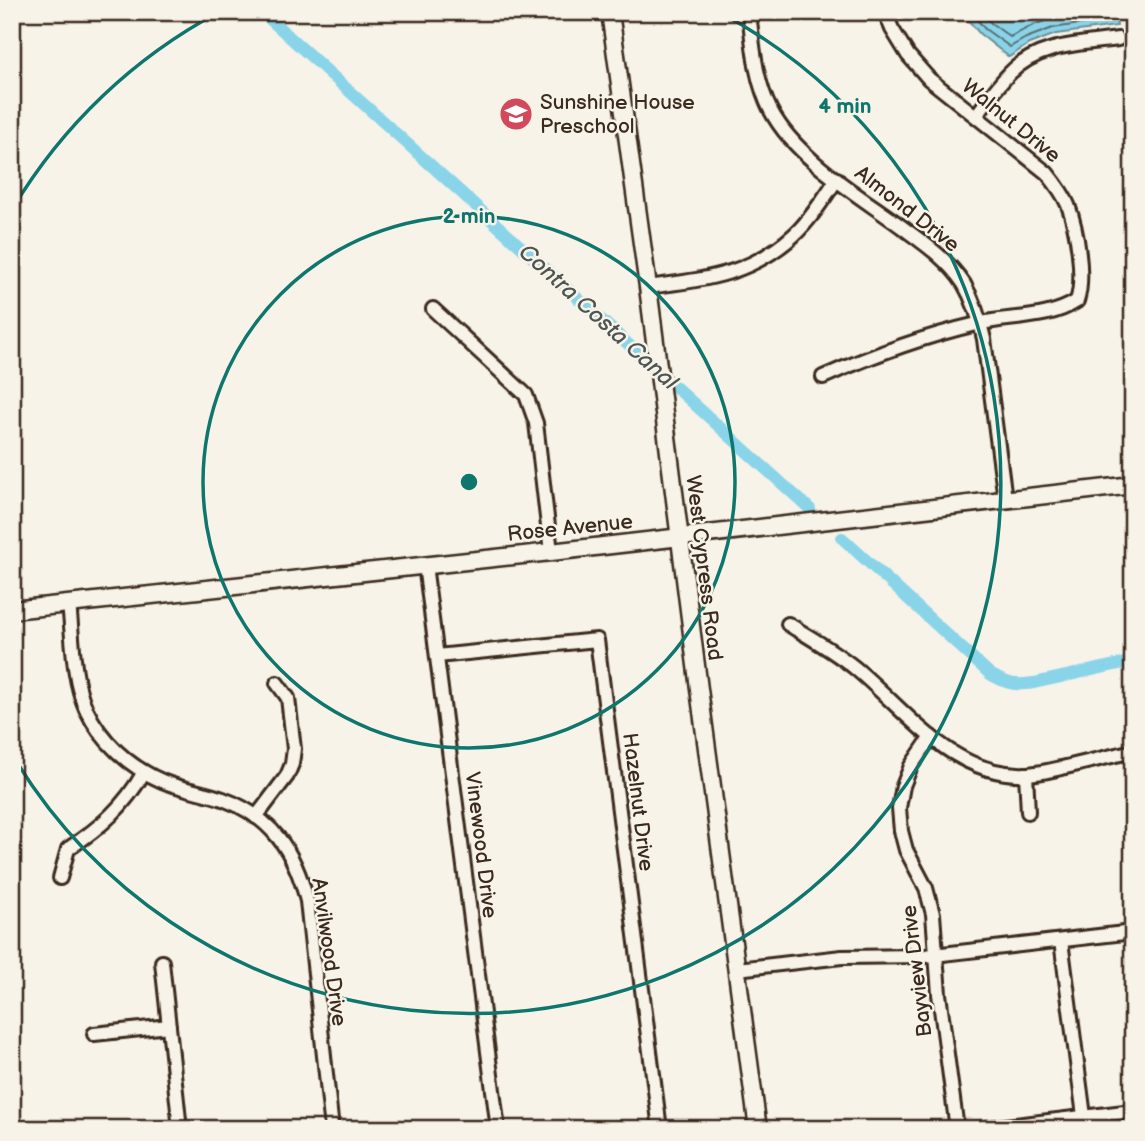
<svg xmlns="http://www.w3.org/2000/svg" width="1145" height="1141" viewBox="0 0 1145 1141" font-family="'Balsamiq Sans',sans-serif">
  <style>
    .water { fill: #89d4e9; stroke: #6a9098; stroke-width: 2 }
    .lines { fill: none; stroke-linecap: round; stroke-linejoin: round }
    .shore { stroke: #5a6e6f; stroke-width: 2 }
    .canal { stroke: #89d4e9; stroke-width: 12 }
    .minor-casing { stroke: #3b2a1e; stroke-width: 18 }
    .tertiary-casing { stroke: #3b2a1e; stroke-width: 21 }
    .minor { stroke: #f7f3e8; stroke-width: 12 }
    .tertiary { stroke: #f7f3e8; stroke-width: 16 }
    .ring { fill: none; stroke: #0f766e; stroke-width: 3.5 }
    .labels { text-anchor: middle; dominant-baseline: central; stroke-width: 5; stroke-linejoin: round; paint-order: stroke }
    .poi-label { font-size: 21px; fill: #3b2a1e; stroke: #f7f3e8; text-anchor: start }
    .street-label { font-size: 21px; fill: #3b2a1e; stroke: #f7f3e8 }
    .water-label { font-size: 23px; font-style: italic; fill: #4e5451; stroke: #f7f3e8 }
    .centre { fill: #0f766e; stroke: #f7f3e8; stroke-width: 3.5 }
    .ring-label { font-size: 21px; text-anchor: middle; font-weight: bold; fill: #0f766e; stroke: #f7f3e8; stroke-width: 5; stroke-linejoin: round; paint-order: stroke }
  </style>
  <rect width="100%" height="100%" fill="#f7f3e8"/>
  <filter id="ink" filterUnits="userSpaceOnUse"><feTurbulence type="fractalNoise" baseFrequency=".0143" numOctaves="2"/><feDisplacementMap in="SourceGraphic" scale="14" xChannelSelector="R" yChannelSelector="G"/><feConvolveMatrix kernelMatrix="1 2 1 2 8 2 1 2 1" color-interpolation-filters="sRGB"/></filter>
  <g filter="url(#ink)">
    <path class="water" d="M961,12H1115L1117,26L1056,34L1029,44L1009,57L980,34Z"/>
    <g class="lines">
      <g class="shore">
        <path d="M971,12L985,29L1010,47L1026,38L1053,28L1107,20L1109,18V12"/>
        <path d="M982,12L991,23L1010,37L1033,25L1051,19L1099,12"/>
      </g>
      <g class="canal">
        <path d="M262,12L810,509"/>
        <path d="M842,538L990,674C1007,684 1015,686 1034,683L1133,661"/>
      </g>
      <defs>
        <g id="minor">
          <path d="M749,12C753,46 755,80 771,111C797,160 862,197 906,230C928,246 949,261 964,284C974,301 980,321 984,339L1005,499"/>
          <path d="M976,116C987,101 997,86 1010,73C1038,44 1081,44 1118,39"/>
          <path d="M648,287C705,279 749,276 794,235C811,219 824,198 837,179"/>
          <path d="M433,309L526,395L536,423L551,552"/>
          <path d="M823,377C875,354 921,337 977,324C1009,316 1048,320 1077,301C1085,277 1077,229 1068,205C1063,193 1055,183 1047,173L929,79L908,55L892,29L885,12"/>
          <path d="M425,565L498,1129"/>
          <path d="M69,604C73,638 72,677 86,709C101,741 129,767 162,781C181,789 203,792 223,799C272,817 295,852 307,901L332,1129"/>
          <path d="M788,624C811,638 834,651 855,668C907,711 953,778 1028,774C1042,773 1056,769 1070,766C1091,761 1112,756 1133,751"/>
          <path d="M437,656L597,640L660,1129"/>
          <path d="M931,737L911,766L903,786L899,808L901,831L906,850L926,888L933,914L939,994L957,1129"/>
          <path d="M1026,774L1028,812"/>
          <path d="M256,817L287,776L292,764L294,749L288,698L277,683"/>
          <path d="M60,878L68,849C101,827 124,807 144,772"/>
          <path d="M1061,941L1084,1116"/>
          <path d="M162,962L180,1129"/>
          <path d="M737,969L842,957L925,956L1133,932"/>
          <path d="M94,1034L169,1026"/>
          <path d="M980,1129L1133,1111"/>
        </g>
        <g id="tertiary">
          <path d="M610,12L648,287L699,689L758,1129"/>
          <path d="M12,610L551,552L1133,485"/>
        </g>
      </defs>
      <use href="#minor" class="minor-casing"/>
      <use href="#tertiary" class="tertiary-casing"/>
      <use href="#minor" class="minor"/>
      <use href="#tertiary" class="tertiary"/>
    </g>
  </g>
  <g class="ring">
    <circle cx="469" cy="482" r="266"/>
    <path d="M13 208A532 532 0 0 1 219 12M719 12A532 532 0 1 1 13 756"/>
  </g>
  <defs>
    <symbol id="school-disc" viewBox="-11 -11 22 22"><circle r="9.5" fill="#d1495b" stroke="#f7f3e8"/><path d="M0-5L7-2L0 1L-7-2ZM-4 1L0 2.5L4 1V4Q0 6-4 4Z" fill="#fff"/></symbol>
  </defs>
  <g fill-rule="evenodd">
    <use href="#school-disc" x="497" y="95" width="38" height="38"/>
  </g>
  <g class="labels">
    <g class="poi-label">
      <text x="540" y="102">Sunshine House<tspan x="540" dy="24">Preschool</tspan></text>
    </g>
    <g class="street-label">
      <text transform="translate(1011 121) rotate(39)">Walnut Drive</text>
      <text transform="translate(907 209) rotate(38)">Almond Drive</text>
      <text transform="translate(570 528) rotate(-6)">Rose Avenue</text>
      <text transform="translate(704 568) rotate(83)">West Cypress Road</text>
      <text transform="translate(638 802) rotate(83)">Hazelnut Drive</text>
      <text transform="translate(481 845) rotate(83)">Vinewood Drive</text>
      <text transform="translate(329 952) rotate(82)">Anvilwood Drive</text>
      <text transform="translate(917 971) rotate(-97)">Bayview Drive</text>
    </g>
    <g class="water-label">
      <text transform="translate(598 317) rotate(42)">Contra Costa Canal</text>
    </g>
  </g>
  <circle cx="469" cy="482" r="10" class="centre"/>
  <g class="ring-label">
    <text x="845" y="113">4 min</text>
    <text x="469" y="223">2 min</text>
  </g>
  <rect width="1145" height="1141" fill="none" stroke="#f7f3e8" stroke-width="42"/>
  <rect x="21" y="21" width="1103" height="1099" fill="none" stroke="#3b2a1e" stroke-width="2.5" filter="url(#ink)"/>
</svg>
